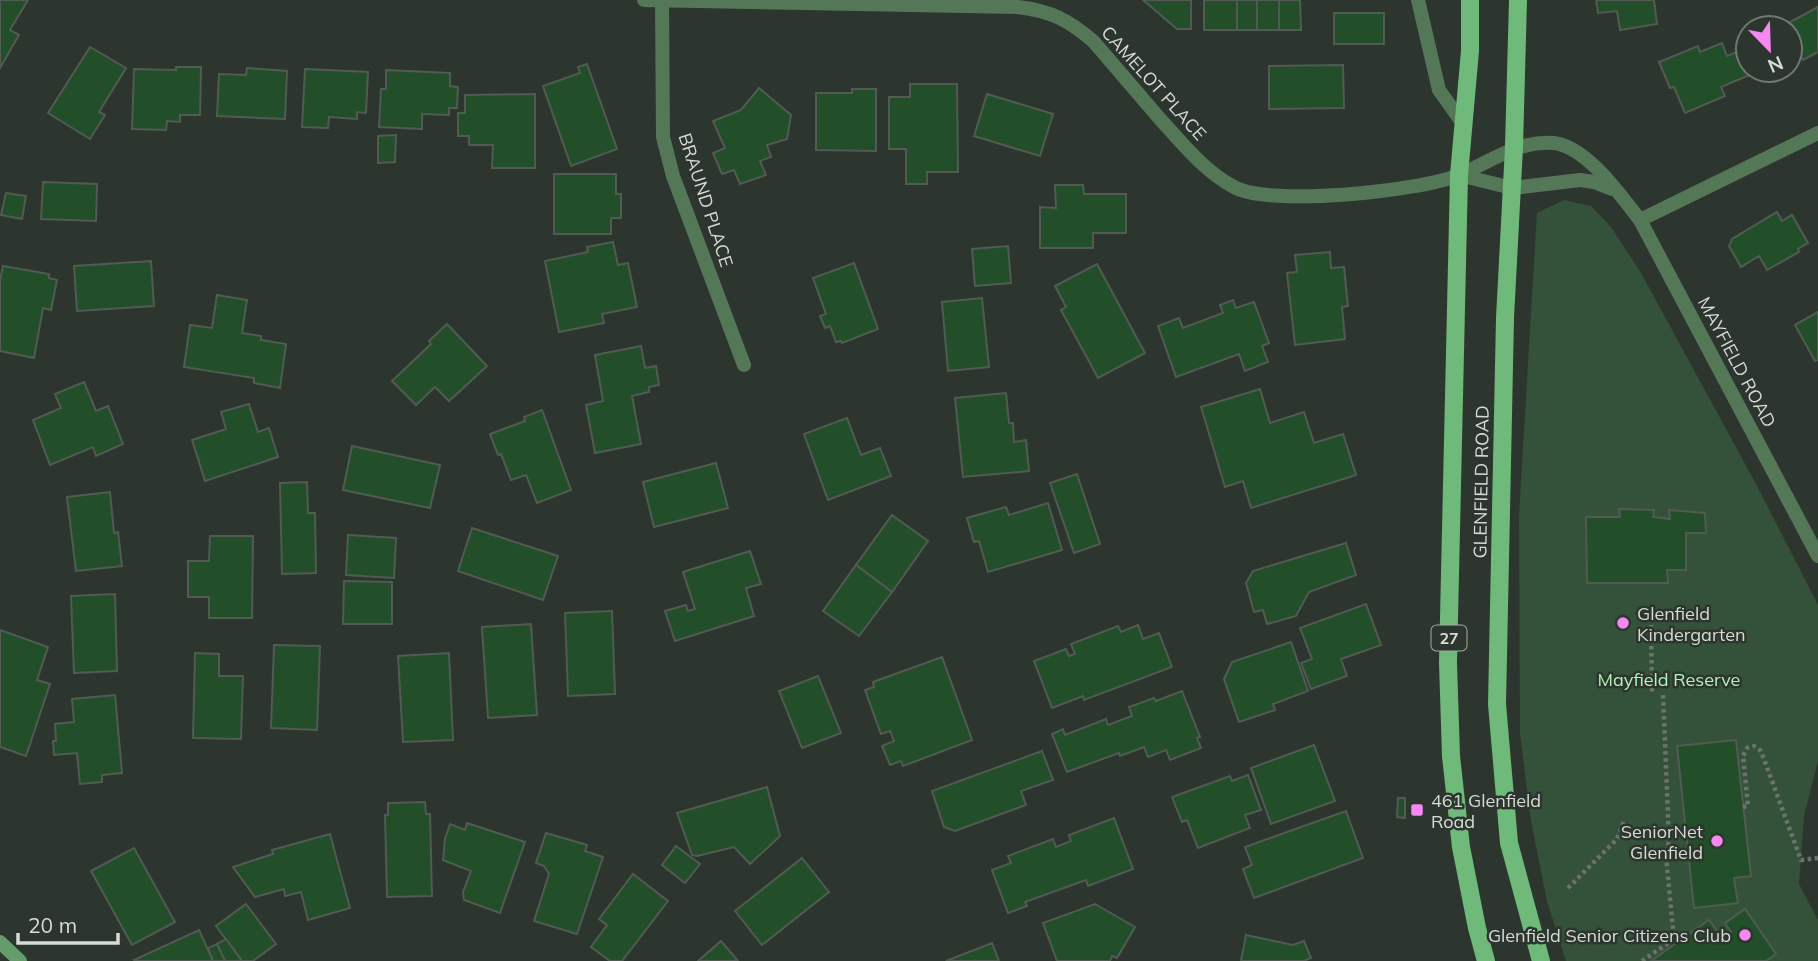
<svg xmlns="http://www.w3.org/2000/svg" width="1818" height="961" viewBox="0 0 1818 961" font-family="Mulish,sans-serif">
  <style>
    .green { fill: #345239 }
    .building { fill: #224e2a; stroke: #515b52; stroke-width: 2 }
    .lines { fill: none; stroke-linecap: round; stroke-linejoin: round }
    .path { stroke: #6c736d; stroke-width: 4.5; stroke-dasharray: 3.5 3.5; stroke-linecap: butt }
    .lane { stroke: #547758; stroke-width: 14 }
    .street { stroke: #547758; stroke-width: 14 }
    .secondary { stroke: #649c6c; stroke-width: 14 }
    .primary { stroke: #6fb97b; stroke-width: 18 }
    .poi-dot { fill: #f489f1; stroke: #2d362e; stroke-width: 2.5 }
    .labels { text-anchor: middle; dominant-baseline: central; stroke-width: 5; stroke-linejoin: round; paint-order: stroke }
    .shield { fill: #2d362e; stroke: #a3aaa4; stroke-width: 2 }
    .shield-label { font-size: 16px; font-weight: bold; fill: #d6dbd6 }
    .street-label { font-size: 18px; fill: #d6dbd6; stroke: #2d362e }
    .poi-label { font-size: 18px; fill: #d6dbd6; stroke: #2d362e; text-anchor: start }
    .park-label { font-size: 18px; fill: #aff4b8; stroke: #2d362e }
  </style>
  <rect width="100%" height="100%" fill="#2d362e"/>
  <path class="green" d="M1564,200L1591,206L1611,227L1641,273L1756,484L1818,605V761L1804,816L1799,884L1818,920V961H1566L1547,901L1531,821L1520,733L1519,516L1537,213Z"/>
  <g class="building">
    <path d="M0,0H28L10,30L19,35L0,68Z"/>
    <path d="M1143,0H1191V29H1177Z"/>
    <rect x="1204" y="0" width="33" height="30"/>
    <rect x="1237" y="0" width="20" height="30"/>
    <rect x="1257" y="0" width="22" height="30"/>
    <path d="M1279,0H1300L1301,30H1279Z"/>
    <path d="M1596,0H1654L1657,24L1620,30L1617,11L1598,13Z"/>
    <path d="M1818,7V52L1803,60L1795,46L1790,49V28H1779Z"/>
    <rect x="1334" y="13" width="50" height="31"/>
    <path d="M1722,43L1727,56L1742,50L1748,70H1751L1752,74L1721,87L1725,96L1685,113L1674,87L1670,88L1659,62L1698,46L1700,52Z"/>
    <path d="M90,47L126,68L99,112L105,115L90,139L48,113Z"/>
    <path d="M587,64L617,149L571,166L543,86L580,73L578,67Z"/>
    <path d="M1343,65L1344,108L1269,109V66Z"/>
    <path d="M176,67H201L200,115H180V122L167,121L166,130L132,129L134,69L176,70Z"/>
    <path d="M247,68L287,71L285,119L217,116L219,74L246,75Z"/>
    <path d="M305,69L368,72L366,113L357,112V119L329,117L328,128L302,127Z"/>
    <path d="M386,70L450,73V86L458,87L457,108H449V115L422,114V129L379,127L381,89H386Z"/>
    <path d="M910,84H957L958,172H927V184H906V149H889V97H910Z"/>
    <path d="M759,88L791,115L787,139L767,145L771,157L760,161L766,175L740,184L734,170L722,174L713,153L725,148L713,121L741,110Z"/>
    <path d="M852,89H876V151L816,150V93H852Z"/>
    <path d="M535,94V168H492L493,145H469V136H458V113H465V95Z"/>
    <path d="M987,94L1053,114L1040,156L974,136Z"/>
    <path d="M396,135L395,162L378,163V136Z"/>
    <path d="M554,174H616V194H621V218H611V234H554Z"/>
    <path d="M43,182L97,184L96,221L41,219Z"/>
    <path d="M1055,185H1083L1084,194H1126V233H1093V248H1040V207L1056,208Z"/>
    <path d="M6,193L26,196L22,219L1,215Z"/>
    <path d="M1777,212L1782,221L1792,215L1808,243L1798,249L1799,252L1767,270L1759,256L1741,267L1729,246L1732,239Z"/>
    <path d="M613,242L618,265L628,263L637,307L602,314L604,323L559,332L545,261L588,252L587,247Z"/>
    <path d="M1008,246L1011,283L975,286L972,249Z"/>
    <path d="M1330,252L1331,268L1344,267L1348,306L1342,307L1345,339L1295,345L1287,273L1297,272L1295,255Z"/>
    <path d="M151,261L154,306L77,311L74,266Z"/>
    <path d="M854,263L878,329L842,343L841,341L836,342L830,326L825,328L820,316L826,314L813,278Z"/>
    <path d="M1097,264L1145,353L1098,378L1061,310L1066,307L1055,286Z"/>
    <path d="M3,266L49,274V278L57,280L51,310L43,308L34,358L0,351V281Z"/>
    <path d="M217,295L247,300L242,333L261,336V340L286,344L280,388L254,383V378L184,367L190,325L212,328Z"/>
    <path d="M982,298L989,367L948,371L942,302Z"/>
    <path d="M1233,300L1236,308L1254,302L1269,343L1262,346L1268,362L1245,371L1239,354L1176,377L1158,326L1179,318L1183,328L1223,313L1220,305Z"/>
    <path d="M1818,312V360L1815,361L1795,325Z"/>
    <path d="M447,324L487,366L449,401L435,387L416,405L392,381L431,344L429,341Z"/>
    <path d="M641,346L645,368L656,366L659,385L649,387V392L632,396L641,444L595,453L586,405L603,401L595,355Z"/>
    <path d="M84,382L96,411L108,406L123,444L96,456L93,447L50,465L33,420L61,408L55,394Z"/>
    <path d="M1260,389L1270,423L1304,412L1314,443L1343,434L1356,475L1251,508L1243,481L1225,487L1201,407Z"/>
    <path d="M1006,393L1009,423H1013L1014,442L1026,440L1029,471L963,477L955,398Z"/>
    <path d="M249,404L258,432L269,428L278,457L205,481L192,440L226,429L221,412Z"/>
    <path d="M542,410L571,490L537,503L526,475L511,480L501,454L498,455L490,434L525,421L524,417Z"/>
    <path d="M847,418L861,455L880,448L891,476L828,500L804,434Z"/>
    <path d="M352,446L440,465L430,508L343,490Z"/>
    <path d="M716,463L728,508L654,527L643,482Z"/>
    <path d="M1077,474L1100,544L1074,553L1050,483Z"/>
    <path d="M307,482L308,513H315L316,573L282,574L280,483Z"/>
    <path d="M110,492L114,533L118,532L122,566L76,571L67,497Z"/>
    <path d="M1048,503L1062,550L988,572L979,541L974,542L967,518L1006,507L1009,515Z"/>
    <path d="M1619,509L1654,510L1653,517L1670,519L1669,510L1705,513L1706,533H1686V570H1667L1668,583H1587L1586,517H1620Z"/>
    <path d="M892,515L928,541L892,592L856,565Z"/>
    <path d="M472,528L558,556L543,600L458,571Z"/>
    <path d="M348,535L396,538L394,578L346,575Z"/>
    <path d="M210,536H253L252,618H209V597H188V561H209Z"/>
    <path d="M1346,543L1356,575L1309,592L1296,616L1267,624L1263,610L1254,612L1246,583L1253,571Z"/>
    <path d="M750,551L761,584L746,588L754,616L675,641L665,611L686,605L688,611L695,609L683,572Z"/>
    <path d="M856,565L892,592L859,636L823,611Z"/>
    <path d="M344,581L392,582V624H343Z"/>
    <path d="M115,594L117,671L74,673L71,596Z"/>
    <path d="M1366,604L1381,645L1341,659L1347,676L1311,689L1301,663L1312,659L1300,628Z"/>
    <path d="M612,611L615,694L568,696L565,613Z"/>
    <path d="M531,624L537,715L488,718L482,627Z"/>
    <path d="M1138,625L1143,639L1159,633L1172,667L1084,700L1083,696L1052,708L1034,661L1066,649L1069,656L1075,654L1071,644L1118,626L1121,632Z"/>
    <path d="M0,630L48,647L37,680L50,684L26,756L0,747Z"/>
    <path d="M1291,642L1308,691L1273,704L1275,710L1239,722L1224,679L1232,662Z"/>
    <path d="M274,645L320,646L317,730L271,728Z"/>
    <path d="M195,653L219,654V676H243L241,739L193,738Z"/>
    <path d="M449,653L453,740L403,742L398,656Z"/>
    <path d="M942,657L972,740L903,766L901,761L890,765L882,746L894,741L890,731L881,734L865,690L874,687L873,682Z"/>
    <path d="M818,676L841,733L802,748L779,691Z"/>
    <path d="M1182,691L1200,737L1197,738L1201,748L1170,760L1166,750L1148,757L1144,747L1120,756L1119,753L1067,772L1052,734L1063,729L1065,735L1106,719L1108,725L1132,716L1129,707L1154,698L1156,701Z"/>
    <path d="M115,695L122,773L102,775V782L80,784L77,753L54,755L53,741H56L55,724L74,722L72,699Z"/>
    <path d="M1736,740L1751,876L1734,878L1738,903L1694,908L1677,746Z"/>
    <path d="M1314,745L1335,801L1271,824L1251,768Z"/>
    <path d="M1042,751L1053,780L1021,791L1026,805L955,831L944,827L932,791Z"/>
    <path d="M1248,775L1261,810L1245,815L1250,828L1198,848L1187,820L1182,822L1172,797L1230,776L1232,781Z"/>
    <path d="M767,787L780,836L750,864L734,847L697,856L692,855L677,813Z"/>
    <path d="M1398,798H1405V818L1397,817Z"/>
    <path d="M425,802L426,814H430L432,896L387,897L385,815H388V803Z"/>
    <path d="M1346,811L1363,858L1254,898L1243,869L1252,865L1245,847Z"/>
    <path d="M1114,818L1133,869L1088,886L1086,880L1025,902L1027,906L1008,913L992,870L1011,863L1008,856L1053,839L1056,847L1071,841L1069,835Z"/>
    <path d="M467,823L525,842L500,913L464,900L463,892L471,871L443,860L445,839L450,824L465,830Z"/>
    <path d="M546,833L587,845L585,851L603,857L577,934L534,921L549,874L544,866L536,863Z"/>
    <path d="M330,834L350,908L308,920L301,892L285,896L284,889L255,897L233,867L273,854L272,850Z"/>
    <path d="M676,846L700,864L685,883L662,865Z"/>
    <path d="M134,848L175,922L132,945L91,871Z"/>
    <path d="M802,858L829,892L762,945L735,911Z"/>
    <path d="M633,874L668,901L622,961H610L591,947L607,925L599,919Z"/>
    <path d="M246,904L276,944L253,961H242L216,926Z"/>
    <path d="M1095,904L1135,927L1117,958L1112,956L1110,961H1057L1043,923Z"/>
    <path d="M1745,909L1776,954L1766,961H1651L1709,920L1722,938L1731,932L1725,923Z"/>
    <path d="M199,930L213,961H135L134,960Z"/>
    <path d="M1246,935L1293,945L1304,941L1311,958L1304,961H1241Z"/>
    <path d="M226,939L242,961H225L217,944Z"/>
    <path d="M721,941L738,961H698Z"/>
    <path d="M992,943L999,961H946Z"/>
    <path d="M217,944L225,961H213L208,948Z"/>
  </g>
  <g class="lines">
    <g class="path">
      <path d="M1651,625L1652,694"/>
      <path d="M1743,807L1748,806L1743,756L1747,748L1754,746L1761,751L1801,860L1818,858"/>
      <path d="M1568,888L1617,839L1624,821"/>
      <path d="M1642,961L1674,939L1666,856L1669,841L1663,693"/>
    </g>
    <path class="lane" d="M1418,0L1439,90L1464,125"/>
    <g class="street">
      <path d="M644,0L1018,7C1051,11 1069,20 1094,42C1116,68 1138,93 1160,119C1183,144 1204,171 1234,187C1270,207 1421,191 1459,175C1491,162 1517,140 1554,143C1587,147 1621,196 1640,220L1818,556"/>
      <path d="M662,0L663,137L673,176L744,365"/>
      <path d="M1459,175L1512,188L1580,180L1594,182L1612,189"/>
      <path d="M1640,220L1818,133"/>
    </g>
    <path class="secondary" d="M0,942L20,961"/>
    <g class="primary">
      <path d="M1470,0V51L1459,175L1448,663L1451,756L1461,847L1477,928L1486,961"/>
      <path d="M1518,0L1514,147L1505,318L1497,704L1509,843L1541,961"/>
    </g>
  </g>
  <g class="poi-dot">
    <circle cx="1623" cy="623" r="7"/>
    <rect x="1410" y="803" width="14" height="14" rx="3.5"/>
    <circle cx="1717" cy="841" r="7"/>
    <circle cx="1745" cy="935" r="7"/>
  </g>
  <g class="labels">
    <rect class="shield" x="1431.5" y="625.5" width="35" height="25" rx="5"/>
    <g class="shield-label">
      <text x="1449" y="638">27</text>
    </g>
    <g class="street-label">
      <text transform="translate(1154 83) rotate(48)">CAMELOT PLACE</text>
      <text transform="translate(706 200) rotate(72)">BRAUND PLACE</text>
      <text transform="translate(1737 362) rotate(62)">MAYFIELD ROAD</text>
      <text transform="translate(1481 482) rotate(-89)">GLENFIELD ROAD</text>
    </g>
    <g class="poi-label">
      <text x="1637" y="613">Glenfield<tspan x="1637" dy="21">Kindergarten</tspan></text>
      <text x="1431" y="800">461 Glenfield<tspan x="1431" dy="21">Road</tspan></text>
      <text x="1703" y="831" text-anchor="end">SeniorNet<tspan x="1703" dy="21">Glenfield</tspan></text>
      <text x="1731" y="935" text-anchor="end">Glenfield Senior Citizens Club</text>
    </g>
    <g class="park-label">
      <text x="1669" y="679">Mayfield Reserve</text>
    </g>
  </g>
  <g transform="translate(1769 49) rotate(157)"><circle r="33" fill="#2d362e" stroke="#717871" stroke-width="2"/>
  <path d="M0-5L12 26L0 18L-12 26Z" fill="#f489f1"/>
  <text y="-10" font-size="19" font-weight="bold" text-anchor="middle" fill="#d6dbd6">N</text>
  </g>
  <path d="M18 933v10h100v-10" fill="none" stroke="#d6dbd6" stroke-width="3.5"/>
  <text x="28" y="933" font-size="21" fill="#d6dbd6" stroke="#2d362e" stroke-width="5" paint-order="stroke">20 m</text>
</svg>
